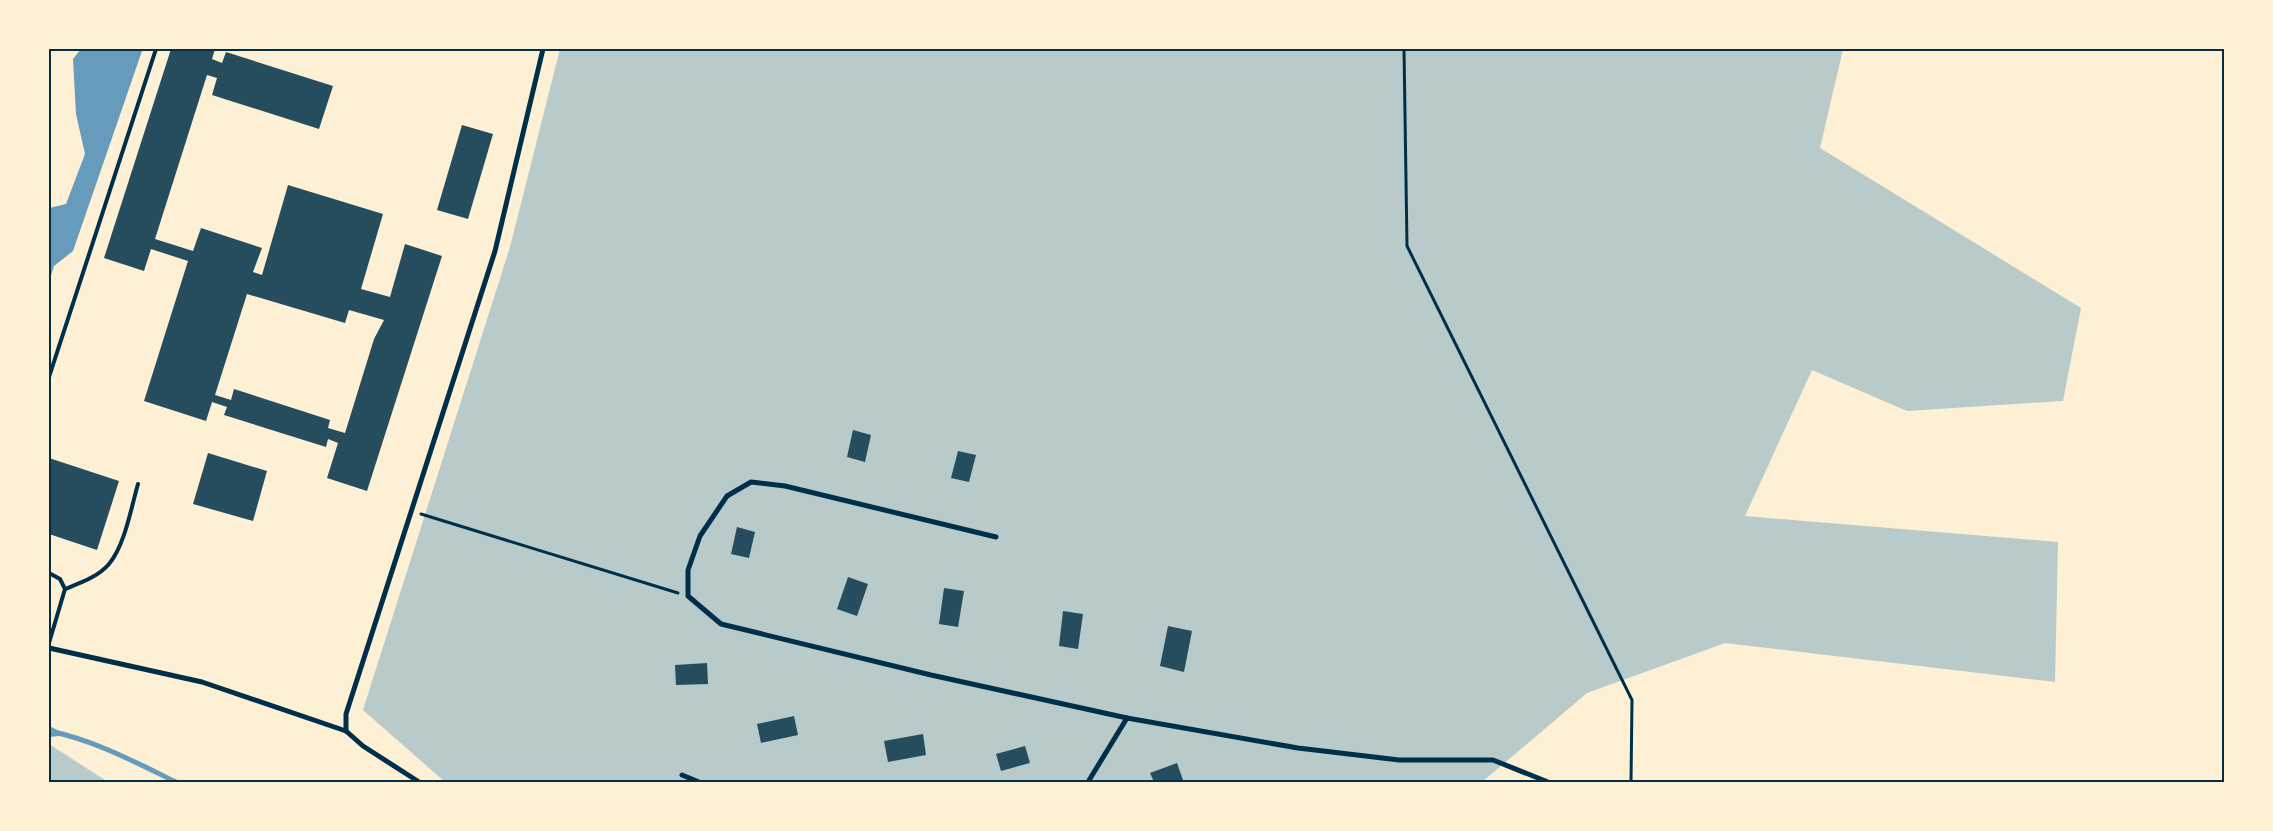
<svg xmlns="http://www.w3.org/2000/svg" width="2273" height="831" viewBox="0 0 2273 831" font-family="'Roboto Serif',serif">
  <style>
    .green { fill: #b9caca }
    .water { fill: #669bbc }
    .lines { fill: none; stroke-linecap: round; stroke-linejoin: round }
    .stream { stroke: #669bbc; stroke-width: 5 }
    .building { fill: #264d5e; fill-rule: evenodd }
    .path { stroke: #003049; stroke-width: 3 }
    .service { stroke: #003049; stroke-width: 4 }
    .minor { stroke: #003049; stroke-width: 5 }
    .neatline { fill: none; stroke: #003049; stroke-width: 2 }
  </style>
  <rect width="100%" height="100%" fill="#fdf0d5"/>
  <g class="green">
    <path d="M560,49H1843L1820,148L2081,308L2063,401L1907,411L1812,370L1745,516L2058,542L2055,682L1725,643L1587,693L1482,782H445L363,710L510,247Z"/>
    <path d="M49,744L108,782H49Z"/>
  </g>
  <g class="water">
    <path d="M81,49H141L142,51L73,251L54,266L49,282V208L66,204L85,154L76,114L73,59Z"/>
    <path d="M49,726L68,735L49,737Z"/>
  </g>
  <g class="lines">
    <path class="stream" d="M49,731C94,740 135,762 176,782"/>
  </g>
  <g class="building">
    <path d="M171,49H215L212,59L222,63L226,52L333,86L319,129L212,95L217,78L207,75L155,239L193,251L201,228L262,248L253,272L262,275L288,185L383,214L361,289L390,297L405,244L442,256L367,491L327,478L338,443L328,439L326,447L224,415L227,407L212,402L206,421L144,401L188,261L151,249L144,271L104,258ZM247,294L345,323L349,310L384,320L374,339L345,433L328,428L330,420L234,389L231,400L215,395Z"/>
    <path d="M462,125L493,134L468,219L437,210Z"/>
    <path d="M853,430L871,435L865,462L847,457Z"/>
    <path d="M958,451L976,455L969,482L951,478Z"/>
    <path d="M208,453L267,471L253,521L193,504Z"/>
    <path d="M49,458L119,481L97,550L49,534Z"/>
    <path d="M737,527L755,532L749,558L731,554Z"/>
    <path d="M848,577L868,584L857,616L837,609Z"/>
    <path d="M944,588L964,591L958,627L939,624Z"/>
    <path d="M1063,611L1083,614L1078,649L1059,646Z"/>
    <path d="M1168,626L1192,631L1184,672L1160,666Z"/>
    <path d="M707,663L708,684L676,685L675,665Z"/>
    <path d="M794,716L798,735L761,743L757,724Z"/>
    <path d="M923,734L926,755L888,762L884,741Z"/>
    <path d="M1025,746L1030,763L1001,771L996,754Z"/>
    <path d="M1177,763L1183,780L1154,782L1150,773Z"/>
  </g>
  <g class="lines">
    <g class="path">
      <path d="M1404,49L1407,246L1632,700L1631,782"/>
      <path d="M421,514L678,593"/>
    </g>
    <g class="service">
      <path d="M49,377L156,49"/>
      <path d="M49,573L60,579L65,589L49,643"/>
      <path d="M65,589C80,583 98,577 109,564C125,545 131,508 138,484"/>
    </g>
    <g class="minor">
      <path d="M996,537L785,486L751,482L727,496L700,536L688,570V596L721,624L931,675L1127,718L1298,748L1399,760H1493L1548,782"/>
      <path d="M49,648L202,682L346,731L363,746L419,782"/>
      <path d="M346,731V714L495,251L543,49"/>
      <path d="M682,775L699,782"/>
      <path d="M1088,782L1127,718"/>
    </g>
  </g>
  <rect width="2273" height="831" fill="none" stroke="#fdf0d5" stroke-width="100"/>
  <rect x="50" y="50" width="2173" height="731" class="neatline"/>
</svg>
